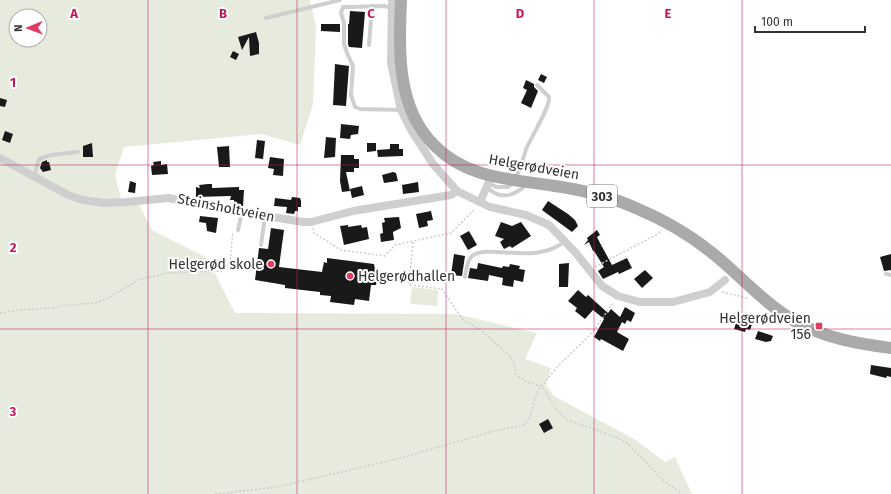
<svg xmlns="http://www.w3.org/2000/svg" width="891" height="494" viewBox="0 0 891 494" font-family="'Fira Sans',sans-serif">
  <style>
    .green { fill: #e7ebde; fill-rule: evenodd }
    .building { fill: #191919 }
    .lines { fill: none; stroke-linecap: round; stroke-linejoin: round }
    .path { stroke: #ccc; stroke-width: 1.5; stroke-dasharray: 2 2; stroke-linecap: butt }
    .lane { stroke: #cfcfcf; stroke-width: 4 }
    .street { stroke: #cfcfcf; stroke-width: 8 }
    .primary { stroke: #aaa; stroke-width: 12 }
    .grid { fill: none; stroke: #c2185b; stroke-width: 1; stroke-opacity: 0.55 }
    .poi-dot { fill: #e33a61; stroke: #fff; stroke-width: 1.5 }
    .labels { text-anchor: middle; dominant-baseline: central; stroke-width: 4; stroke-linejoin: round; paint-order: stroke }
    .shield { fill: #fff; stroke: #707070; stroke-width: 1 }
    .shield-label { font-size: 13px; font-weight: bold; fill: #323232 }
    .street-label { font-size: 14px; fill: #323232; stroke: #fff }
    .poi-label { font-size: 14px; fill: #323232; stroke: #fff; text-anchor: end }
    .grid-label { font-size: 13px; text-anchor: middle; font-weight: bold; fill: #c2185b; stroke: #fff; stroke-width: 4; stroke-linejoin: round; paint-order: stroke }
  </style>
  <rect width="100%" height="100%" fill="#fff"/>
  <g class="green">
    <path d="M0,0H310L316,27L313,104L300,145L262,134L124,147L115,175L122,202L138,203L152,230L207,258L235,313L456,314L537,333L525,359L551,368L546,385L554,396L634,439L665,462L675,457L692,494H0ZM16,16H40V40H16Z"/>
    <path d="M412,287L438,290L437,306L410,304Z"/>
  </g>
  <g class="building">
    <path d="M350,11L365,12L362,48L349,47L348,44V24H349Z"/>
    <path d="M321,24H340V32L321,31Z"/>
    <path d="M256,32L259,43V54L250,56L249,37L242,50L238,37Z"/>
    <path d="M233,51L239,54L236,60L230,57Z"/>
    <path d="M335,64L349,66L346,106L333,105Z"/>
    <path d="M541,74L547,77L544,83L538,80Z"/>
    <path d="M526,80L534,84V87L538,91L531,108L521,103L527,90L523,88Z"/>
    <path d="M0,98L7,100L5,107L0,106Z"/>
    <path d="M341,124L359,126L358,134L351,135L350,139L340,138Z"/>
    <path d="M5,131L13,134L10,143L2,140Z"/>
    <path d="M326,137L336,138L335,157L324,158Z"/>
    <path d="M257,140L265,141L263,159L255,158Z"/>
    <path d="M92,143L93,157H83V146Z"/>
    <path d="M367,143H376V151L367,152Z"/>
    <path d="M390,144H399V149H403V156L378,157L377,150L390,149Z"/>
    <path d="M229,146L230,167H219L217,147Z"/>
    <path d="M341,155H354V159H359V168H354V172H346L350,191L342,192L340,181Z"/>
    <path d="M270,157L284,159L283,176L273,175L274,169L268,168Z"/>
    <path d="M47,160V162H49L51,170L43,172L40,168L42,162Z"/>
    <path d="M161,161V165L167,164L168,174L152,175L151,166L154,165L153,162Z"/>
    <path d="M393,172L396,173L398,181L384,183L382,175Z"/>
    <path d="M130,181L136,183L135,193L128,192Z"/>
    <path d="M418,182L419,192L403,194L402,185Z"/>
    <path d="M208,184H212V188L239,187V190H244L243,206L234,205V200H230L231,196L196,197V187L200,188L199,185Z"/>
    <path d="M362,186L364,195L352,198L350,189Z"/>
    <path d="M292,197L300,198L301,201V207H298V211H295L294,214L286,213L287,207L274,206L275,198L291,200Z"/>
    <path d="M548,201L568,214L575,220L578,226L572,232L542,210Z"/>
    <path d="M431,211L433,220L427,221L428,226L419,228L416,214Z"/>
    <path d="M200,216L218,218L216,233L207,231L206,223L199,222Z"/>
    <path d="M399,217L401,228L393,232L394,240L381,242L380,234L383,233L382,223L385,222L384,218Z"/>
    <path d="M501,222L512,226L521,222L531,236L512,248L510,246L504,249L500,242L504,239L495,236Z"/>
    <path d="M348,225V227L361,225L362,228L367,227L369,239L344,245L340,226Z"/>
    <path d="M271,228L284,230L279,267L322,272L324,262L327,263V258L374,264L376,275L378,274L376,285H371L369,301L355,299L354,305L330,302L331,296L320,295V292L285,288V285L255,280L259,248L268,249Z"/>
    <path d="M597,230L600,235L597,237L600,243L612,265L627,258L632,268L619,274L618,272L603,279L598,271L604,267L594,251H593L589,242L584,245L588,240L587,238Z"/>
    <path d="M469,231L477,245L468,250L460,236Z"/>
    <path d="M454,254L465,256L462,276L451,275Z"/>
    <path d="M891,254V270L884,271L880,257Z"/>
    <path d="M478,263L502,268L503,266L509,267L510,264L520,266L519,269L525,270L523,282L514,280L513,287L502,285L503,278L489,275L488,281L468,278L470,268L477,269Z"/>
    <path d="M569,263L568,287H559V264Z"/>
    <path d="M645,270L653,278L642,288L634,279Z"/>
    <path d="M578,290L586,297L588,295L608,313L611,309L620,317L625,307L635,313L631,322L627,320L625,324L622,322L617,332L629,339L623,351L601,339L600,341L594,337L604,319L593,310L585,319L575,311L577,308L568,301Z"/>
    <path d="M739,314L754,319L750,330L746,329L745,332L734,329Z"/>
    <path d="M758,331L773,336L771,341L766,342L755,339Z"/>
    <path d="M871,365L891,368V377L887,376L886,378L870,374Z"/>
    <path d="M548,419L553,428L544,433L539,424Z"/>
  </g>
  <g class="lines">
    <g class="path">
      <path d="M313,228L314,233L341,250L385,256L395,245L451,233L475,209"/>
      <path d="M413,242L409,285L442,289L463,320L481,330L510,356L514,363L516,375L527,382L542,386L557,411L568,420L618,438L627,443L663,480L682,494"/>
      <path d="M595,267L656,235L662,230"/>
      <path d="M722,292L747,298"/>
      <path d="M0,313L18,310L52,308L67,305L95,303L108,298L138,280L167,273L223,271L230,261L233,232"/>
      <path d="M215,494L277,487L401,458L494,431L524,425L530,417L537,392L557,367L592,333L613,303"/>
    </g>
    <g class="lane">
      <path d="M392,9L385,6L348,7H343L341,13L344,23V44L347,53L353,66L351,95L355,107L360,109L401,110"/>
      <path d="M266,18L340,0"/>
      <path d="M369,45L372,6"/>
      <path d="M34,176L39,159L51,155L78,152"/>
      <path d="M489,183L496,187H508C517,183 523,157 527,147C532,136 551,105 549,97L537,85"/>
      <path d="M488,188C500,200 514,196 526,185"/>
      <path d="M238,230L242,211"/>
      <path d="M261,245L265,216"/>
      <path d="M886,274L891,275"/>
      <path d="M465,277C466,271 467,260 472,256C489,243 536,266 565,241"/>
    </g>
    <g class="street">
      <path d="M392,0L391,63L401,110L411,130L433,164L457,191L490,207L526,215L549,225L576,253L602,286L618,296L640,302H673L710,292L725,280"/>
      <path d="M0,158L68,195L83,200L104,203L126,202L169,198L207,206L303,222H311L353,211L451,195L457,191"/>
      <path d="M480,202L491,177"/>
    </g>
    <path class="primary" d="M401,0C399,50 396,107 434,145C467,179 511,179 555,186C583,190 612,197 638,209C669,222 698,240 723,262C747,283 769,307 798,323C826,338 859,344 891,348"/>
  </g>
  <path class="grid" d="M148,0V494M297,0V494M446,0V494M594,0V494M742,0V494M0,165H891M0,329H891"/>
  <g class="poi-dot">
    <circle cx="271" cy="264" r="4"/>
    <circle cx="350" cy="276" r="4"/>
    <rect x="815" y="322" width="8" height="8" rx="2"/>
  </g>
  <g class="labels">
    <rect class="shield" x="587" y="185" width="30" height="22" rx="3"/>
    <g class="shield-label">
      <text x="602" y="196">303</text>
    </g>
    <g class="street-label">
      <text transform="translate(534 167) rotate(10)">Helgerødveien</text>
      <text transform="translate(226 208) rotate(11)">Steinsholtveien</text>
    </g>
    <g class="poi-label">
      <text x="263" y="264">Helgerød skole</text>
      <text x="358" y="276" text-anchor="start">Helgerødhallen</text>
      <text x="811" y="318">Helgerødveien<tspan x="811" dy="16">156</tspan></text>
    </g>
  </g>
  <g class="grid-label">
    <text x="74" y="18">A</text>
    <text x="223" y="18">B</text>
    <text x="371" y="18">C</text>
    <text x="520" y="18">D</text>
    <text x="668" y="18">E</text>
    <text x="13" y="87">1</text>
    <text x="13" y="252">2</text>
    <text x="13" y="416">3</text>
  </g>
  <g transform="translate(28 28) rotate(269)"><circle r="19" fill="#ffffff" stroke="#adadad"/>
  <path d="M0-3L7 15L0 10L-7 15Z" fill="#e33a61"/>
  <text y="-6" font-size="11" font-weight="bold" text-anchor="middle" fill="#323232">N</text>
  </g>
  <path d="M755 26v6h110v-6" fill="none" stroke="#323232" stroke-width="2"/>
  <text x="761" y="26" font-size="12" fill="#323232" stroke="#ffffff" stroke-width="3" paint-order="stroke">100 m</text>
</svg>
